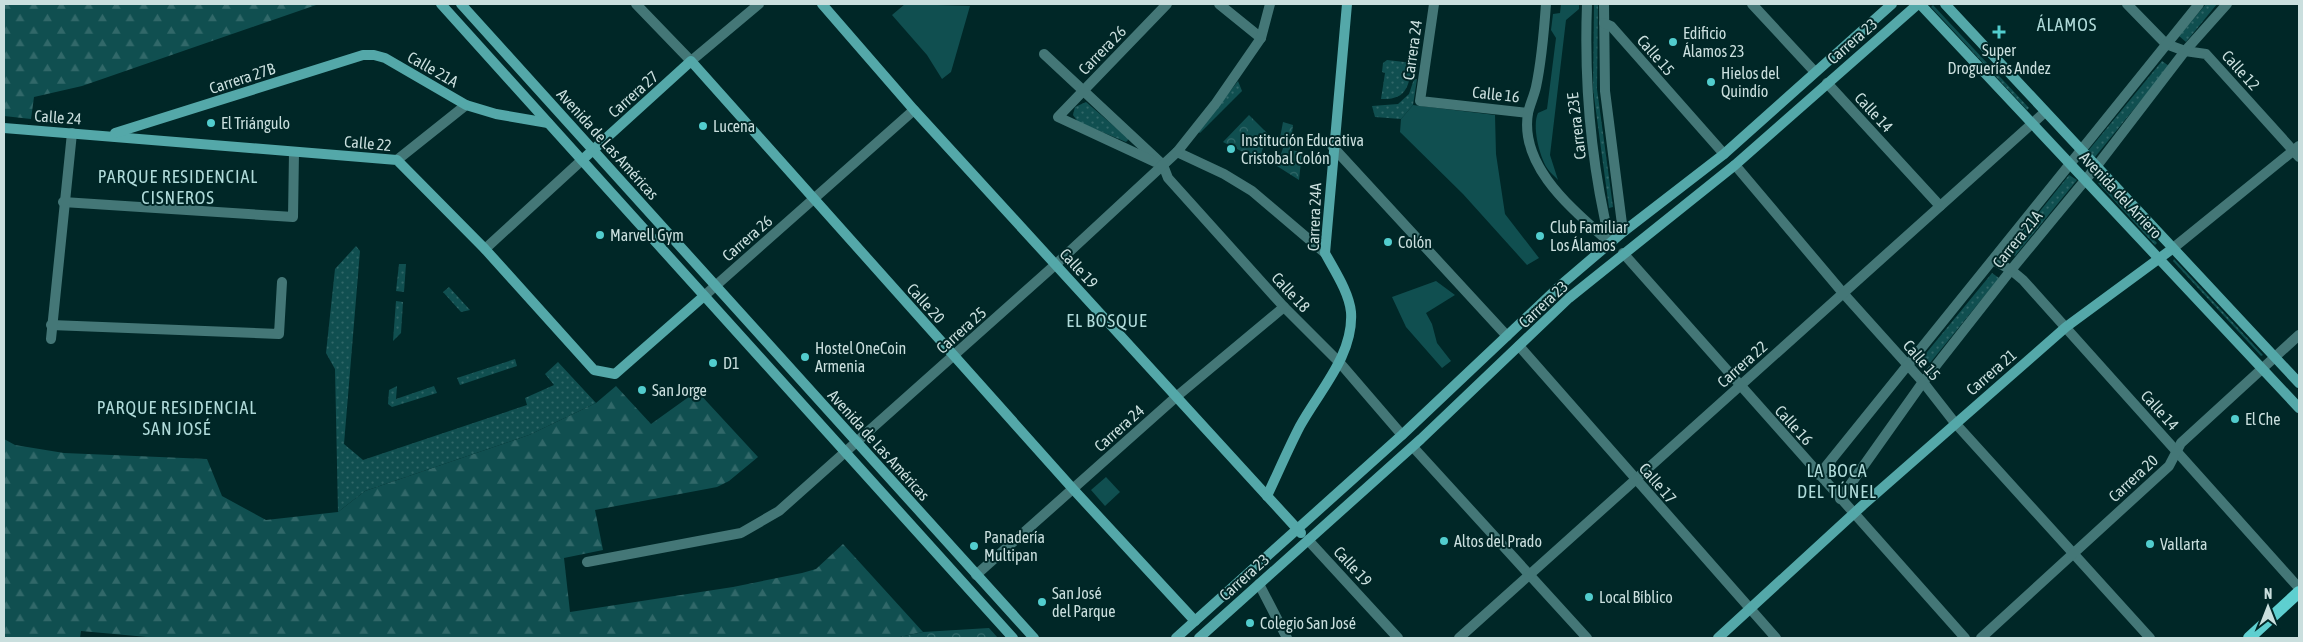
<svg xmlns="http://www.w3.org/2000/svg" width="2303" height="642" viewBox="0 0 2303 642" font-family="'Asap Condensed',sans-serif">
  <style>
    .grass { fill: #104f50 }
    .forest { fill: url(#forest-firs) }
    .park { fill: url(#park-crowns) }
    .garden { fill: url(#garden-dots) }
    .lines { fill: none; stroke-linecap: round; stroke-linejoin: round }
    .street { stroke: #477; stroke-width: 10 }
    .secondary { stroke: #54a8a9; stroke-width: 10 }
    .primary { stroke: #5ecfd0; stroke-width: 12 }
    .poi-dot { fill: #52cdce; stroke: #002727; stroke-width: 2 }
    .labels { text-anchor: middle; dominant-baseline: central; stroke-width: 4; stroke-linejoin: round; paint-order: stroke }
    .poi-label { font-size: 16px; fill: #cadfde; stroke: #002727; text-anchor: start }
    .street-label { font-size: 16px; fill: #cadfde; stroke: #002727 }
    .neighbourhood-label { font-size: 18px; letter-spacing: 1px; fill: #b0dbda; stroke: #002727 }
  </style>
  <defs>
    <pattern id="forest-firs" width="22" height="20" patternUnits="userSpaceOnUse" patternTransform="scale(1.25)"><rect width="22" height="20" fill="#104f50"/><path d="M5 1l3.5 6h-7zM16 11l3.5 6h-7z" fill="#316869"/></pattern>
    <pattern id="park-crowns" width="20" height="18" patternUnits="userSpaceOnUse" patternTransform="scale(1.25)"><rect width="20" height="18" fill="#104f50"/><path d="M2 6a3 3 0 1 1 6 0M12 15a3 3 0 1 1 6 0" fill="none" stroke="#316869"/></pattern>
    <pattern id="garden-dots" width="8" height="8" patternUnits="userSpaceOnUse" patternTransform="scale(1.25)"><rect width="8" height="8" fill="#104f50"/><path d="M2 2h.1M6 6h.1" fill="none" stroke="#316869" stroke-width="1.8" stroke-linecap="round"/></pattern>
  </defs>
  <rect width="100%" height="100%" fill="#002727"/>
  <g class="grass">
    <path d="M905,4L970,6L951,72L942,79L927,55L892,15Z"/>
    <path d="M1561,4H1579V9L1566,20L1550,155L1558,180C1555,176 1550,173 1547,168C1539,155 1532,126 1538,113L1547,109L1556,38L1551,30L1553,14L1560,13Z"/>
    <path d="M1413,105L1495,115L1496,154L1505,214L1539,258L1527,265L1463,194L1400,132L1401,119Z"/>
    <path d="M1436,281L1455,295L1426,313L1432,324L1437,343L1451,361L1442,368L1406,327L1392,297Z"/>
    <path d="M1106,477L1120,492L1105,506L1091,490Z"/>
  </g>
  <g class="forest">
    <path d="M4,4H319L82,86L34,97L31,119L4,116Z"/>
    <path d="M616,386L651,424L697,391L758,457L729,481L717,487L595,510L603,550L564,558L570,612L733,587L802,573L816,569L843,544L923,632L895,638H158L81,631L80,638H4V439L15,445L64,453L207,459L222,496L266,520L338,512L365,491L529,435L596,403Z"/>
  </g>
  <g class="park">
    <path d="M1249,115L1269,135L1280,138L1283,122L1293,125L1290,150L1302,152L1299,180L1277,166L1284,145L1266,139L1259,160L1223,142Z"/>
    <path d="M989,628L998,638H895L923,632Z"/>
  </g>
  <g class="garden">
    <path d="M1594,4H1598L1597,89L1613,207L1609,208L1593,89Z"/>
    <path d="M2206,4H2217L2186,42L2179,36Z"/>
    <path d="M1933,5L2029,108L2027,110L1931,7Z"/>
    <path d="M1387,60L1413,63C1408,86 1408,100 1381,99L1385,73L1382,72L1383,63Z"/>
    <path d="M2162,61L2169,66L2095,157L2088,151Z"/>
    <path d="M1414,79H1417L1413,105L1401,119L1375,117L1372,106L1398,104L1409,94Z"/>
    <path d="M1238,81L1242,91L1200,133L1198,132Z"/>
    <path d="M1086,102L1128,138V140L1126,142L1078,122L1073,115L1075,107Z"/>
    <path d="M2069,175L2077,180L2015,256L2008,251Z"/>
    <path d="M2100,182L2157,243L2155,245L2098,183Z"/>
    <path d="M356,246L360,251L344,444L363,460L527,405L525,398L554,385L545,374L558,362L596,403L529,435L365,491L338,512L335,369L326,353L335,269Z"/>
    <path d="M2174,259L2263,355L2261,356L2173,261Z"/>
    <path d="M399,264H406L404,292L396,291Z"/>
    <path d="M1992,273L1999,278L1930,363L1923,357Z"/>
    <path d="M449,287L470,310L461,312L443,292Z"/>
    <path d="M396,301L403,302L401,333L393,341Z"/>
    <path d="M515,359L517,366L460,385L457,378Z"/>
    <path d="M397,386L396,399L434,386L437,393L392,407L388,404L389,390Z"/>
  </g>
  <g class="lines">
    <g class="street">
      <path d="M636,4L691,61L759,4"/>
      <path d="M1219,4L1261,38"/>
      <path d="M1434,4L1420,101L1528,113"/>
      <path d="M1546,4C1544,32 1542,59 1536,87C1534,96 1530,104 1528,113C1519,168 1575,211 1610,243"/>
      <path d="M1587,4C1584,84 1591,164 1610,242"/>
      <path d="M1604,4L1605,91L1623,232"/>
      <path d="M1752,4L1815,72"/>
      <path d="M2127,4L2166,44L2185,51L2206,54L2299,157"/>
      <path d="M1604,23L1611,26L1724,154"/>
      <path d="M1044,54L1163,165L1168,178L1284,307L1340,363L1402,435"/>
      <path d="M1827,83L1940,206"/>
      <path d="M1332,146L1507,336"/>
      <path d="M1177,152L1224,174L1252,191L1325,253"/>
      <path d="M397,160L466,105"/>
      <path d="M1155,162L1058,117L1167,4"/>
      <path d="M1735,165L1843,293L1923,382L1955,423L2150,638"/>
      <path d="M63,202L293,217L294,152"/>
      <path d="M485,249L582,160"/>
      <path d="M2172,249L2299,146"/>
      <path d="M1623,253L1965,638"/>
      <path d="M1993,260L2011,270L2023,280L2299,588"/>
      <path d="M704,296L914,110"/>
      <path d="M51,325L279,334L282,282"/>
      <path d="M51,339L72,133"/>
      <path d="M1519,346L1776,638"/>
      <path d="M1413,447L1587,638"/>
      <path d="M1819,475L2199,4"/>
      <path d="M1840,499L1923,382L2011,270L2096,167L2185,51L2227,4"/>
      <path d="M1308,540L1398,638"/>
      <path d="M587,562L741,533L779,511L1055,265L1177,152L1216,103L1261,38L1270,4"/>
      <path d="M976,575L1176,397L1284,307"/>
      <path d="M1259,584L1287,638"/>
      <path d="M1459,638L2045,112"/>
      <path d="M1981,638L2169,466L2181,443L2299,335"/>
    </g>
    <g class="secondary">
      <path d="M441,4L1013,638"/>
      <path d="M461,4L1034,638"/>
      <path d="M822,4L914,110L1301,533"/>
      <path d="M1920,4L2299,408"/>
      <path d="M1945,4L2299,383"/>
      <path d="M4,128L397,160L485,249L594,370L615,374L704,296"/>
      <path d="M115,133L363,55H374L385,58L466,105L496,114L548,123"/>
      <path d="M582,160L691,61L1073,489L1195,621"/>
      <path d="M1267,496C1278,473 1288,449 1300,426C1319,391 1354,355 1351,312C1349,292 1334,270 1325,253L1347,4"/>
      <path d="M1176,638L1402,435L1562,284L1623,232L1724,154L1892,4"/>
      <path d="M1199,638L1421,439L1569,298L1735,165L1918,4"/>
      <path d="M1718,638L1863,505L2066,327L2172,249"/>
    </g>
    <path class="primary" d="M2249,638L2299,592"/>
  </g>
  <g class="poi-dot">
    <path d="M1996.5 24.5h5v5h5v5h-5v5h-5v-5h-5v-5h5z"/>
    <circle cx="1673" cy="42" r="5"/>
    <circle cx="1711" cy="82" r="5"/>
    <circle cx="211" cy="123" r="5"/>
    <circle cx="703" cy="126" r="5"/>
    <circle cx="1231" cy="149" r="5"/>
    <circle cx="600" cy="235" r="5"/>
    <circle cx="1540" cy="236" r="5"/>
    <circle cx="1388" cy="242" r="5"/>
    <circle cx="805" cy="357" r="5"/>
    <circle cx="713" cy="363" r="5"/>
    <circle cx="642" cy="390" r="5"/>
    <circle cx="2235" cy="419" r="5"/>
    <circle cx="1444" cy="541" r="5"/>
    <circle cx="2150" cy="544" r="5"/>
    <circle cx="974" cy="546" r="5"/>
    <circle cx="1589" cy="597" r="5"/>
    <circle cx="1042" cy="602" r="5"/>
    <circle cx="1250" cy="623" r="5"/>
  </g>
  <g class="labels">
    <g class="poi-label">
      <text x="1683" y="33">Edificio<tspan x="1683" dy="18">Álamos 23</tspan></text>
      <text x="1999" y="50" text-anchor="middle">Super<tspan x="1999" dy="18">Droguerías Andez</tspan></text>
      <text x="1721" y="73">Hielos del<tspan x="1721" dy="18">Quindío</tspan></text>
      <text x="221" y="123">El Triángulo</text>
      <text x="713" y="126">Lucena</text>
      <text x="1241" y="140">Institución Educativa<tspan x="1241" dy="18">Cristobal Colón</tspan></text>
      <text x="1550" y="227">Club Familiar<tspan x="1550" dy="18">Los Álamos</tspan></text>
      <text x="610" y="235">Marvell Gym</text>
      <text x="1398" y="242">Colón</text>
      <text x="815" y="348">Hostel OneCoin<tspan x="815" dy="18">Armenia</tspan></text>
      <text x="723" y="363">D1</text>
      <text x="652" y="390">San Jorge</text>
      <text x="2245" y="419">El Che</text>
      <text x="984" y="537">Panadería<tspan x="984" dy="18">Multipan</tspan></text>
      <text x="1454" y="541">Altos del Prado</text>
      <text x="2160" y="544">Vallarta</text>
      <text x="1052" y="593">San José<tspan x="1052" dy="18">del Parque</tspan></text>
      <text x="1599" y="597">Local Bíblico</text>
      <text x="1260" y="623">Colegio San José</text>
    </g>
    <g class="street-label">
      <text transform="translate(1852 41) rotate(-41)">Carrera 23</text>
      <text transform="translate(1102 50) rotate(-46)">Carrera 26</text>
      <text transform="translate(1412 50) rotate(-82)">Carrera 24</text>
      <text transform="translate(1656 55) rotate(49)">Calle 15</text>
      <text transform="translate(433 69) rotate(30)">Calle 21A</text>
      <text transform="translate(2241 70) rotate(48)">Calle 12</text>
      <text transform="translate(242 78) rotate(-18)">Carrera 27B</text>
      <text transform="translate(633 94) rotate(-42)">Carrera 27</text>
      <text transform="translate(1496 94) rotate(6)">Calle 16</text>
      <text transform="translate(1874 112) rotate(47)">Calle 14</text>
      <text transform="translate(58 117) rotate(4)">Calle 24</text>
      <text transform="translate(1576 126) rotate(-97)">Carrera 23E</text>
      <text transform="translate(368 143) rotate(5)">Calle 22</text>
      <text transform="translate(608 144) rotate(48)">Avenida de Las Américas</text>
      <text transform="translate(2121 195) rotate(47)">Avenida del Arriero</text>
      <text transform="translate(1314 217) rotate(-88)">Carrera 24A</text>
      <text transform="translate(747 238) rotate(-41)">Carrera 26</text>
      <text transform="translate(2017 239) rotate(-51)">Carrera 21A</text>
      <text transform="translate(1079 268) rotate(47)">Calle 19</text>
      <text transform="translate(1291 292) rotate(47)">Calle 18</text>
      <text transform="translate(926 303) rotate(48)">Calle 20</text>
      <text transform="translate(1543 304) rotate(-43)">Carrera 23</text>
      <text transform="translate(961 330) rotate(-42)">Carrera 25</text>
      <text transform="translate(1922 360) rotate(49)">Calle 15</text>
      <text transform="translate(1742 364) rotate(-42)">Carrera 22</text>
      <text transform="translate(1991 372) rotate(-41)">Carrera 21</text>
      <text transform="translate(2160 410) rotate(48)">Calle 14</text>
      <text transform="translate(1794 425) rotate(48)">Calle 16</text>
      <text transform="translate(1119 428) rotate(-42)">Carrera 24</text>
      <text transform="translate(879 445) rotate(48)">Avenida de Las Américas</text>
      <text transform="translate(2133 478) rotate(-43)">Carrera 20</text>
      <text transform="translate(1658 483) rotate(49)">Calle 17</text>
      <text transform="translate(1353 566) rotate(47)">Calle 19</text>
      <text transform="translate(1244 577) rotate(-42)">Carrera 23</text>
    </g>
    <g class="neighbourhood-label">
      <text x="2067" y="24">ÁLAMOS</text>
      <text x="178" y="176">PARQUE RESIDENCIAL<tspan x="178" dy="21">CISNEROS</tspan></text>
      <text x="1107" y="320">EL BOSQUE</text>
      <text x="177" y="407">PARQUE RESIDENCIAL<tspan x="177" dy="21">SAN JOSÉ</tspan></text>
      <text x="1837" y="470">LA BOCA<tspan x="1837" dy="21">DEL TÚNEL</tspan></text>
    </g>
  </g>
  <rect width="2303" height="642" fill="none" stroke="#cadfde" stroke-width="10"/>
  <g transform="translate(2268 607)" stroke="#002727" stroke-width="4" paint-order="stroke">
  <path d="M0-4L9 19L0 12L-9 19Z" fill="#cadfde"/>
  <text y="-8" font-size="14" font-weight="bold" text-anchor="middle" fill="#cadfde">N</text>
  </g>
</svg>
